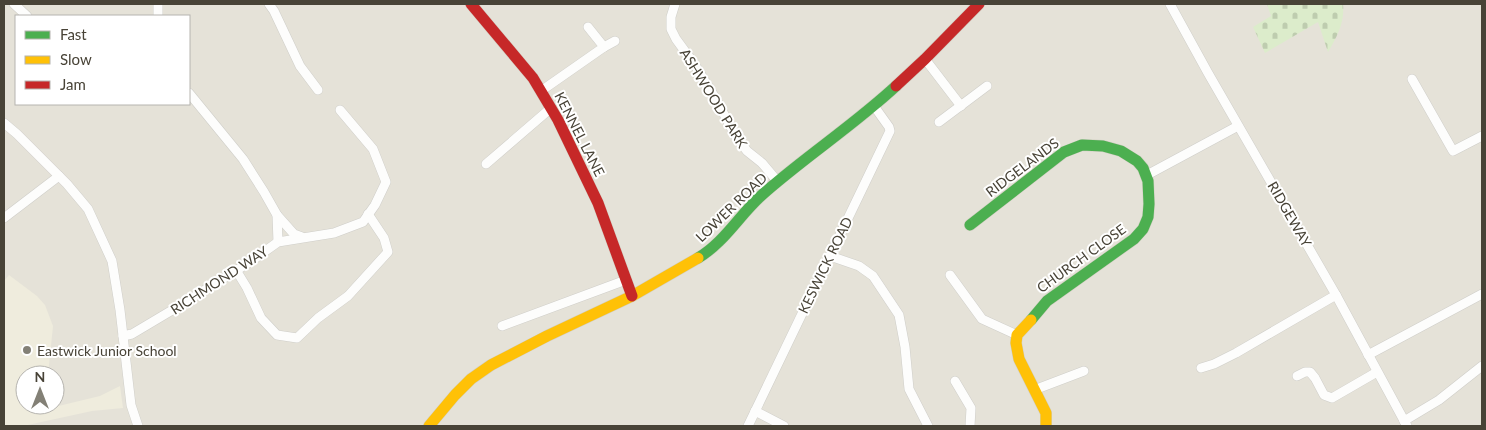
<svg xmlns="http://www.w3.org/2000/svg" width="1486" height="430" viewBox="0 0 1486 430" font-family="Lato,sans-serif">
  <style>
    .residential { fill: #e5e2d8; fill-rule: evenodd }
    .education { fill: #efecdd }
    .cemetery { fill: url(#cemetery-stones) }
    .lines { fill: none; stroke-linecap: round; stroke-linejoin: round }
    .street-casing { stroke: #cfcec9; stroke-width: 10 }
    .fast-casing { stroke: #d1cec2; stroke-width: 12 }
    .slow-casing { stroke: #d1cec2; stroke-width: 12 }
    .jam-casing { stroke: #d1cec2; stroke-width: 12 }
    .street { stroke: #fdfdfc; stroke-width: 9 }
    .fast { stroke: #4caf50; stroke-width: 11 }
    .slow { stroke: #ffc107; stroke-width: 11 }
    .jam { stroke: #c62828; stroke-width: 11 }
    .poi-dot { fill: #838076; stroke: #fff; stroke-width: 2 }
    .labels { text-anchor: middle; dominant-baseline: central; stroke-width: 4; stroke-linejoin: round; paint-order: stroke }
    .street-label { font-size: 14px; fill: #484337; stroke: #fff }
    .poi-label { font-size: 14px; fill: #484337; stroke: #fff; text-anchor: start }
  </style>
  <defs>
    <pattern id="cemetery-stones" width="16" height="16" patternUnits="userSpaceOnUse" patternTransform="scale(1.25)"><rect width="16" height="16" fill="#dceccb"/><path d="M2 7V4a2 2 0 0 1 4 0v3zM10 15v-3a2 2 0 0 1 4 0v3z" fill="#beccaf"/></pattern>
  </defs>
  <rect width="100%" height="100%" fill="#f1f0eb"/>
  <path class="residential" d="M4,4H1482V426H4ZM16,16H189V104H16ZM25,375H55V405H25Z"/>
  <path class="education" d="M9,275L37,296L45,305L53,326L48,375H25V405H46V409L100,396L120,386L123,408L92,411L23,426H4V281Z"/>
  <path class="cemetery" d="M1267,4H1343C1345,22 1337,37 1328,52L1318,22L1265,53L1253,27L1271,16Z"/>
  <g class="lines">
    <defs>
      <g id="street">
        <path d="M14,4L27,16"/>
        <path d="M158,4V16"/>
        <path d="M269,4L274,11L300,66L318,90"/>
        <path d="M675,4L671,17V29L676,39L695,65L716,99L735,135L747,151L762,163L778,182"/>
        <path d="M1170,4L1208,73L1336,295L1407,426"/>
        <path d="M604,47L615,41"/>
        <path d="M925,59L961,106"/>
        <path d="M1412,79L1453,151L1482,136"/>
        <path d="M541,91L604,47L588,27"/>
        <path d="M189,93L243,159L264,192L277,215L278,242"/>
        <path d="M939,122L987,86"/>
        <path d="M4,123L17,134L67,184L88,209L112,261L120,310L131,405L138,426"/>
        <path d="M486,164L551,108"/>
        <path d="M1147,175L1238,126"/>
        <path d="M277,215L294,234L302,237"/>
        <path d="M4,218L59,176"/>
        <path d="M830,256L859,266L873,276L899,315L905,347L909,389L928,426"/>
        <path d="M236,270L247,288L261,318L277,335L297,338L318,318L348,296L388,252L384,238L368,214"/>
        <path d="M950,275L982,319L1017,335"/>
        <path d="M502,326L626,280"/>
        <path d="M123,336L132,334L174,309L250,262L278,242L334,233L363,222L375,205L386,182L373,149L340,110"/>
        <path d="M1368,355L1482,294"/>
        <path d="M1201,368L1214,364L1236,353L1336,295"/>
        <path d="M1297,376L1305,372H1310L1315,378L1324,395L1332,398L1377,372"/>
        <path d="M955,381L971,408L970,426"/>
        <path d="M1034,390L1084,371"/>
        <path d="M755,411L784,426"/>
        <path d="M1404,421L1439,400L1482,366"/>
        <path d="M748,426L890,131L889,127L874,106"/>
      </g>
      <g id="fast">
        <path d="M970,225L1064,152L1082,145L1103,146L1121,151L1137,161L1143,168L1148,181L1149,204L1148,217L1143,229L1134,239L1047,301L1031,320"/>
        <path d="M698,258C725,242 740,214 763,194C806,156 854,125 896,86"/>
      </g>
      <g id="slow">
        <path d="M1031,320L1017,335L1016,343L1019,359L1046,413V426"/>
        <path d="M429,426L455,395L471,379L491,365L547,336L632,296L698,258"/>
      </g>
      <g id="jam">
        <path d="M471,4L533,78L558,120L598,203L632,296"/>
        <path d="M896,86L925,59L979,4"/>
      </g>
    </defs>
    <use href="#street" class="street-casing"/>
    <use href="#fast" class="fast-casing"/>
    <use href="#slow" class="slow-casing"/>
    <use href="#jam" class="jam-casing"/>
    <use href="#street" class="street"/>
    <use href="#fast" class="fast"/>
    <use href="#slow" class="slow"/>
    <use href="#jam" class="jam"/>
  </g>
  <circle class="poi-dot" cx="27" cy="350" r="5"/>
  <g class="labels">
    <g class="street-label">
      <text transform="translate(714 98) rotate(58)">ASHWOOD PARK</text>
      <text transform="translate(580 134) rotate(63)">KENNEL LANE</text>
      <text transform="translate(1022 167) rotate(-37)">RIDGELANDS</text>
      <text transform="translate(731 207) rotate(-44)">LOWER ROAD</text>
      <text transform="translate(1290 214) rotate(60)">RIDGEWAY</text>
      <text transform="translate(1081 258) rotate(-36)">CHURCH CLOSE</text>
      <text transform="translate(825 265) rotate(-64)">KESWICK ROAD</text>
      <text transform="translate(219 280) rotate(-33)">RICHMOND WAY</text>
    </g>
    <g class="poi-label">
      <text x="37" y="350">Eastwick Junior School</text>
    </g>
  </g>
  <rect width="1486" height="430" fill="none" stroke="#484337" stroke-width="10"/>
  <rect x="15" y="15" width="175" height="90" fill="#ffffff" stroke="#b6b4af"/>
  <rect x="25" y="31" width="25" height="8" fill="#4caf50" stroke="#b6b4af"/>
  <text x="60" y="40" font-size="15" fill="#484337">Fast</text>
  <rect x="25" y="56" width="25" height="8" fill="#ffc107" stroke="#b6b4af"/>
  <text x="60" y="65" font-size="15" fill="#484337">Slow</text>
  <rect x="25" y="81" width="25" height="8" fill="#c62828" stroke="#b6b4af"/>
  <text x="60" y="90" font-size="15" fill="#484337">Jam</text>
  <g transform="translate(40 390)"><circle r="24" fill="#ffffff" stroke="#b6b4af"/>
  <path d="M0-4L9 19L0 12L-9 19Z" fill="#838076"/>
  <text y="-8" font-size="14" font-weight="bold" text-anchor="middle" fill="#484337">N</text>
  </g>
</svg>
